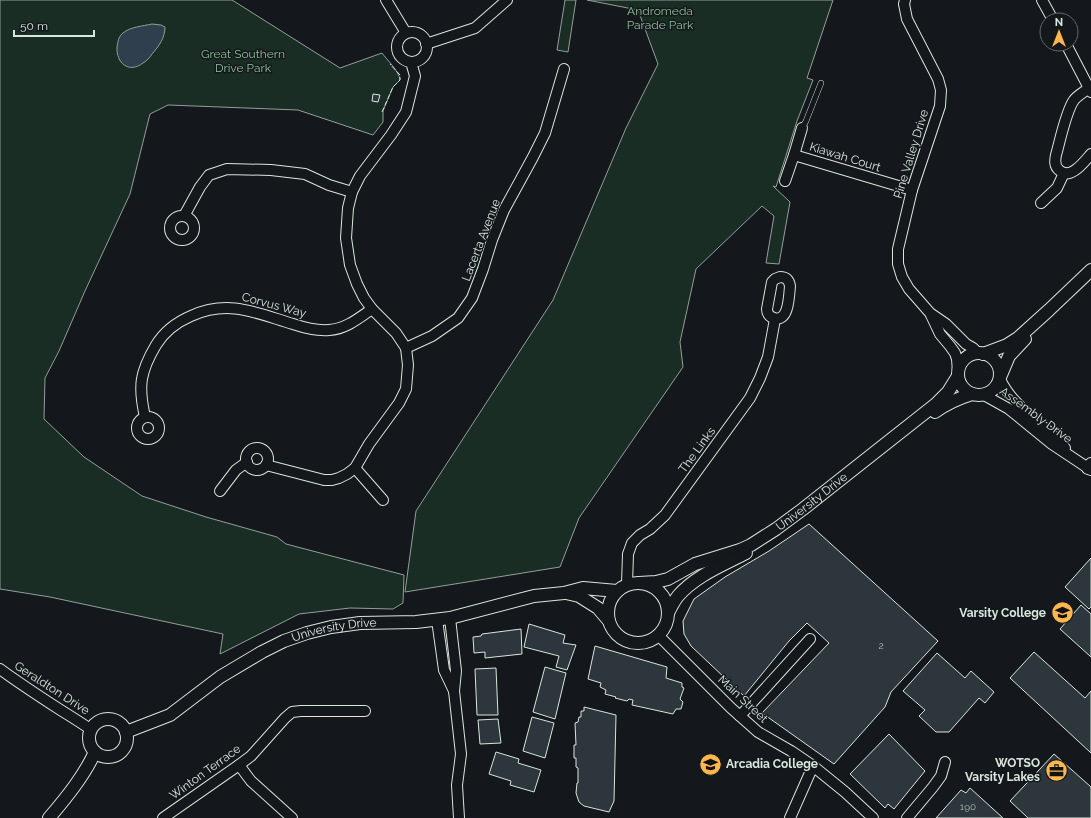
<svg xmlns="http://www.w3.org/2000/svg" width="1091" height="818" viewBox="0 0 1091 818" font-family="Raleway,sans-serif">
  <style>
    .green { fill: #1a2d24; stroke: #939e99 }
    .water { fill: #2f3f4d; stroke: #939e99 }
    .building { fill: #2c363c; stroke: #d8e6dc }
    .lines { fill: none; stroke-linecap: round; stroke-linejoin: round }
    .service-casing { stroke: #d8e6dc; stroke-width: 6 }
    .minor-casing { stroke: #d8e6dc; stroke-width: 12 }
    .tertiary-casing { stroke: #d8e6dc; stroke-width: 14 }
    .service { stroke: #14181c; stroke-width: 5 }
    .minor { stroke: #14181c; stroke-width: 10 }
    .tertiary { stroke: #14181c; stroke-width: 12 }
    .fence { stroke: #d8e6dc; stroke-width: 1; stroke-dasharray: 5 2; stroke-linecap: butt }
    .labels { text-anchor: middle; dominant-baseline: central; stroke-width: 3; stroke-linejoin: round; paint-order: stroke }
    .number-label { font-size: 10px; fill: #adbab4 }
    .park-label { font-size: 12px; fill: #8ac095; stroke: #14181c }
    .street-label { font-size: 12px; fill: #d8e6dc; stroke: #14181c }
    .poi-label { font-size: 12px; font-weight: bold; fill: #d8e6dc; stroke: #14181c; text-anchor: end }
  </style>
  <rect width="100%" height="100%" fill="#14181c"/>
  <g class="green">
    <path d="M0,0H232L340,68L382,53C387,60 399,71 400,80L393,87L383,111V122L373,135L298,110L168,105L150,114L130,194L85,291L59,351L45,378L44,419L84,457L142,496L206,517L277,537L286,544L404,575L403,603L393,609L350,608L299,614L220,654L223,634L50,597L0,589Z"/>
    <path d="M565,0H576L568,52L557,50Z"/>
    <path d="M587,0H833L807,78L813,80L797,121L776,187L773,186L790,202L779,264L766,263L774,216L762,206L696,269L680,342L683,367L579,518L560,567L405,592L416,511L553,300L626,128L658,64L638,10Z"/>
  </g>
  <path class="water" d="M152,24L161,25L165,27C165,38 159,46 152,54C150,57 147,61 143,63C129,74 116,63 117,47C118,42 118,37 123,33C130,27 143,26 152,24Z"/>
  <g class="building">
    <path d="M373,94L380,95L378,102L372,101Z"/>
    <path d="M809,524L938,641L891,692L885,707L834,764L762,713L829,643L807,623L789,641L744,696L691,646L684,634L683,621L694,599L725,577L769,551Z"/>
    <path d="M1091,558V607L1089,609L1065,587Z"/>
    <path d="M1081,605L1091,614V657L1060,629Z"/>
    <path d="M529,624L565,635L563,643L576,645L567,670L556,667L559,656L524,647Z"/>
    <path d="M521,629L522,654L485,658V652L474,653L473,637L481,636L482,634Z"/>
    <path d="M595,646L667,667L666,678L682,683V687L684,688L680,699L683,702L681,709H676L673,714L632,705L633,700L629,699L627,701L615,698L616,697L605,694L606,690L600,687L601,683L588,679Z"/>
    <path d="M1034,652L1085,698L1091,691V753L1010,678Z"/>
    <path d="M937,653L965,678L971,671L994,692L985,703L979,698L949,732H936L919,716L925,710L903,691Z"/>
    <path d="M545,667L566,673L555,719L533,712Z"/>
    <path d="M496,668L498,715H477L475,669Z"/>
    <path d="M584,707L616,715L614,801L609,812L584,806L579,802L576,793L577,783H578V768L576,767V758H574V745H576L575,723L578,722L579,717H581V711H584Z"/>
    <path d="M532,717L554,723L545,758L523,751Z"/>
    <path d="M498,719L501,743L480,744L478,720Z"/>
    <path d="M889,734L925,771L894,809L888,804L885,808L850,774Z"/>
    <path d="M496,752L519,759L518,763L541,770L534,792L510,785L511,781L489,774Z"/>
    <path d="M1054,754L1091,787V818H1028L1010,801Z"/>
    <path d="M970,788L1003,818H936L961,790L966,793Z"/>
  </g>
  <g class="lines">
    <defs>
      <path id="service" d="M802,128L806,121L821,83"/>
      <g id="minor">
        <path d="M386,0L406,33"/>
        <path d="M905,0L904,4L907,19L938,79L941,90L940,106L912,190L898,249V264L902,277L909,289L930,313L946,324L966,344L973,348L978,353"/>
        <path d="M1042,0L1053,20"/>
        <circle cx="412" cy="47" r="15"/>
        <path d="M426,44L475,28L507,0"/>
        <path d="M1066,44L1091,92"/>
        <path d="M1089,88C1084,92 1078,95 1074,100C1066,111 1060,141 1056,155C1055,160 1054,166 1059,170C1070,181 1084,162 1091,154"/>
        <path d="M794,155L912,190"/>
        <path d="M785,181L794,155L802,128"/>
        <path d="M1041,203L1057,188L1064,173"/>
        <path d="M184,216L200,187L209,175L227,169L271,170L305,174L329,185L352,192"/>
        <circle cx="182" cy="228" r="12"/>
        <path d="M780,277C786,277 789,280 790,286C789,295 789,323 774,318C769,317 767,313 767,309L772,282L775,279Z"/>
        <path d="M931,315L940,334L950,346L955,353L957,359L958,372"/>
        <path d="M406,348L432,336L458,318L472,298L483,269L492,240L504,210L533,157L545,133L564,69"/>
        <path d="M1000,379C1013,408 1046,425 1065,448"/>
        <path d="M984,395L1009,409L1052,444L1091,470"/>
        <circle cx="148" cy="428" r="11"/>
        <path d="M145,417C138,386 140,372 156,345C164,332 177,322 191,316C229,299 256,313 293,324C305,328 317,331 329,330C346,329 359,318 372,309"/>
        <circle cx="257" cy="459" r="11"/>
        <path d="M266,465L324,480H332L339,478L347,474L355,468L369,444L399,403L406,389L408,365L406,348L396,333L372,309L364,298L357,284L350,265L346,238L348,208L352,192L360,176L391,135L406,112L415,76L411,62"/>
        <path d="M355,468L383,500"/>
        <path d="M220,491L236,470L247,462"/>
        <path d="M627,584L628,554L632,543L640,535L650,529L665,515L750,398L760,378L768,357L775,319"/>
        <path d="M450,618L456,671L454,691L461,754L457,785L459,818"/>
        <path d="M437,620L444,670L454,691"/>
        <path d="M658,635L731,708L758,732L791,751L813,766L845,792L873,818"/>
        <path d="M0,669C19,683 39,696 59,709C70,716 80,722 90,729"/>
        <path d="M740,716L810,639"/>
        <path d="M239,765L251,781L292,818"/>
        <path d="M163,818L239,765L251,756L285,718L292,712L301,711H365"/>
        <path d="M790,818L813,766"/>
        <path d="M907,818L933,787L941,776L945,762"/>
      </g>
      <g id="tertiary">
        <circle cx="979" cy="374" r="21"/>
        <path d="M983,354L1007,345L1018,338L1049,310L1091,270"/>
        <path d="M1001,375L1009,356L1025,339"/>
        <path d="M935,412C947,403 959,398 972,394"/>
        <path d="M1088,468L1091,464"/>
        <circle cx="638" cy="613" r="30"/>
        <path id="s1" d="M639,583L656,582L668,579L695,564L740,550L751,545L776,529L803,509L936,404L948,392L958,376"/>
        <path d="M566,593L579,596L598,608L609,621"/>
        <path d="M668,613C671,607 674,601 678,596C695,576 723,565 746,553"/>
        <circle cx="108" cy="738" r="19"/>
        <path id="s2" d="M126,732L170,715L220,677L262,652L284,641L307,633L331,627L360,623L416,622L450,618L534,596L564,593L583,588L617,591"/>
        <path d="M49,818C66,798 84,776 95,752"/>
      </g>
    </defs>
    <use href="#service" class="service-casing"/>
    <use href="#minor" class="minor-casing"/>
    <use href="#tertiary" class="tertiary-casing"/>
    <use href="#service" class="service"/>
    <use href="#minor" class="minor"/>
    <use href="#tertiary" class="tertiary"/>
    <path class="fence" d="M382,112L393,87L400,80V75L390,64"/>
  </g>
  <defs>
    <symbol id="school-disc" viewBox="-11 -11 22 22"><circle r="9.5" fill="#ffb74d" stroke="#14181c"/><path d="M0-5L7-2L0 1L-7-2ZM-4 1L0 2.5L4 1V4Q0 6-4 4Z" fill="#111"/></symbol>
    <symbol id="office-disc" viewBox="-11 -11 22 22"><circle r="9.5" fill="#ffb74d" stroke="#14181c"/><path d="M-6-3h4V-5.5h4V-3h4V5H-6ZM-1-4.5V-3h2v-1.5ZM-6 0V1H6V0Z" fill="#111"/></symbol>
  </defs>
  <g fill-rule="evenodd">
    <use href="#school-disc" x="1050" y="600" width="25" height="25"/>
    <use href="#school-disc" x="698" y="752" width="25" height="25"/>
    <use href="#office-disc" x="1044" y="758" width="25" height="25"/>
  </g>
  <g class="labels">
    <g class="number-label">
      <text x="881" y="645">2</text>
      <text x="968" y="806">190</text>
    </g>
    <g class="park-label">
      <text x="660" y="11">Andromeda<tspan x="660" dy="14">Parade Park</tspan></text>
      <text x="243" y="54">Great Southern<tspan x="243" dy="14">Drive Park</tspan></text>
    </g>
    <g class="street-label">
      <text transform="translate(911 154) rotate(-73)">Pine Valley Drive</text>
      <text transform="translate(845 157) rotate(17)">Kiawah Court</text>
      <text transform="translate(481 240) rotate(-69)">Lacerta Avenue</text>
      <text transform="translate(274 305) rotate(15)">Corvus Way</text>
      <text transform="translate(1036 415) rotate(36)">Assembly Drive</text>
      <text transform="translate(697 450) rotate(-54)">The Links</text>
      <text stroke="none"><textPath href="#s1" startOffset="194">University Drive</textPath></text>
      <text stroke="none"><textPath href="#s2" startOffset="235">University Drive</textPath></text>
      <text transform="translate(52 688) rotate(33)">Geraldton Drive</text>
      <text transform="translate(743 699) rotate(43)">Main Street</text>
      <text transform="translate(205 772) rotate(-36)">Winton Terrace</text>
    </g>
    <g class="poi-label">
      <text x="1046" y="613">Varsity College</text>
      <text x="1040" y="763">WOTSO<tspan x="1040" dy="14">Varsity Lakes</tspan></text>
      <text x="726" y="764" text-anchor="start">Arcadia College</text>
    </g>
  </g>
  <g transform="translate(1059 32)"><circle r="19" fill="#14181c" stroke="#626a69"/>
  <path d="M0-3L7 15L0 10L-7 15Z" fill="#ffb74d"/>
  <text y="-6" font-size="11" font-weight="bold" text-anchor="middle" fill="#d8e6dc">N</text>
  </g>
  <path d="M14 30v6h80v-6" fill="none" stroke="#d8e6dc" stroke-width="2"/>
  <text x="20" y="30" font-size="12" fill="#d8e6dc" stroke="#14181c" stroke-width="3" paint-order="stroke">50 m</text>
</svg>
